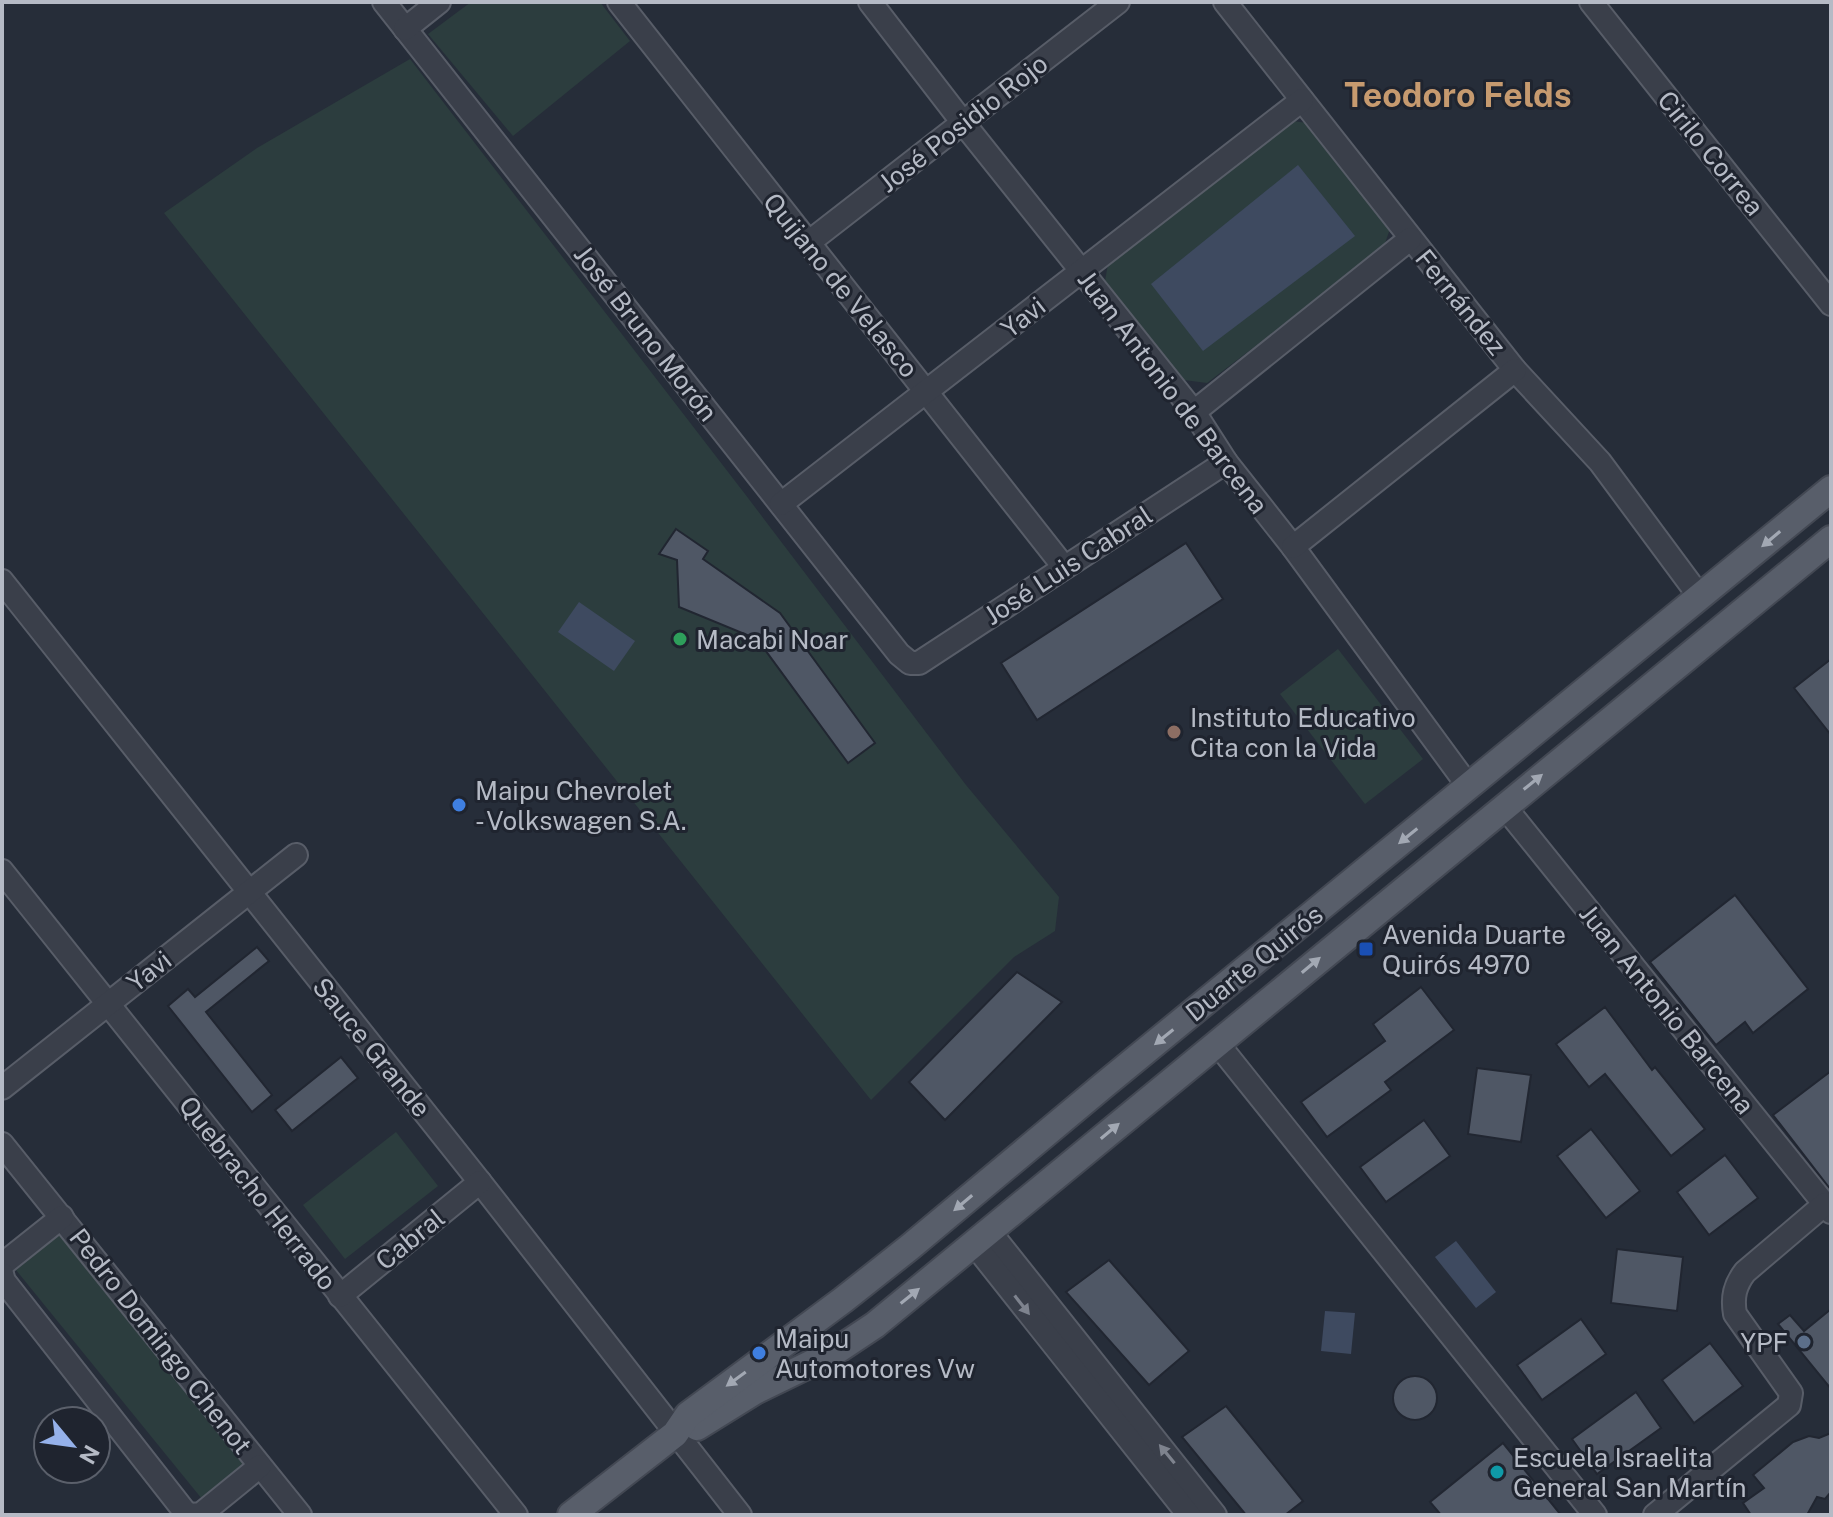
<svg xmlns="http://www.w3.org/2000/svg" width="1833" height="1517" viewBox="0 0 1833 1517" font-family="'Public Sans',sans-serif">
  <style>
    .green { fill: #2c3d3e }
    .water { fill: #3e4a60 }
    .building { fill: #4f5765; stroke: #212631; stroke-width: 2 }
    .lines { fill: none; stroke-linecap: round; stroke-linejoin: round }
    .minor-casing { stroke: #585d68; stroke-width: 26 }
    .major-casing { stroke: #434853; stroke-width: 30 }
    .minor { stroke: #3a3f4a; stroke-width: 22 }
    .major { stroke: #585e6a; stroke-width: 26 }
    .oneway { fill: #a2a8b3 }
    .oneway2 { fill: #7e838e }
    .leisure-dot { fill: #2e9e5b; stroke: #1f242f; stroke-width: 3 }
    .education-dot { fill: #8d6e63; stroke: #1f242f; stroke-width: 3 }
    .shop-dot { fill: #3f7fe0; stroke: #1f242f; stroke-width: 3 }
    .transit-dot { fill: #1a4fb4; stroke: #1f242f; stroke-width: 3 }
    .service-dot { fill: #5c6f8a; stroke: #1f242f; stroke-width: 3 }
    .culture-dot { fill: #0f9aa8; stroke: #1f242f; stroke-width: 3 }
    .labels { text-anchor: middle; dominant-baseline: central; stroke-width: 6; stroke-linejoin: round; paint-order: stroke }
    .street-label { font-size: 26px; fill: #b5bac5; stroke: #1f242f }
    .poi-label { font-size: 26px; fill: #b5bac5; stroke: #1f242f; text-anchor: start }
    .district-label { font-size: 34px; font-weight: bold; fill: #c69a6f; stroke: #1f242f }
  </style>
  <rect width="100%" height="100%" fill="#262d39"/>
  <g class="green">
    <path d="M471,2H600L630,41L513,136L428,34Z"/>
    <path d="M410,59L745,494L966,785L1059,897L1055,931L1014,957L871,1100L164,213L257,148Z"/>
    <path d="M1293,121L1307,123L1391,226L1383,249L1207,383L1184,380L1105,281L1108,264Z"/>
    <path d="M1338,649L1423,759L1365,804L1280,694Z"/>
    <path d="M396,1132L438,1186L345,1259L303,1205Z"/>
    <path d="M62,1233L247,1462L202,1499L16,1270Z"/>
  </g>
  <g class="water">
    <path d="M1298,165L1355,236L1203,351L1151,284Z"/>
    <path d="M579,602L635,641L614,671L558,632Z"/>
    <path d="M1456,1241L1496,1292L1476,1308L1435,1257Z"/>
    <path d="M1325,1311L1355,1313L1351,1354L1321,1351Z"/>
  </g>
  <g class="building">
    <path d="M676,529L708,551L703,559L780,613L875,743L848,763L757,639L679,607L677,560L659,554Z"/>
    <path d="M1186,543L1223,599L1037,720L1001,663Z"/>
    <path d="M1831,659V735L1794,688Z"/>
    <path d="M1735,895L1808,989L1753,1033L1745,1022L1716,1045L1650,962Z"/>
    <path d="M257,947L269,961L206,1012L272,1095L252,1112L168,1006L188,989L195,997Z"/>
    <path d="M1017,972L1062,1002L945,1120L909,1082Z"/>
    <path d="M1421,987L1454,1030L1385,1082L1391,1090L1327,1137L1301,1102L1385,1041L1373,1024Z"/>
    <path d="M1605,1007L1652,1070L1655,1067L1705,1129L1671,1156L1605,1074L1589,1087L1556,1044Z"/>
    <path d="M341,1057L358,1078L292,1131L275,1110Z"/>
    <path d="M1477,1068L1531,1075L1521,1142L1468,1134Z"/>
    <path d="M1831,1071V1190L1773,1115Z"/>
    <path d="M1424,1120L1450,1156L1386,1202L1360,1167Z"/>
    <path d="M1591,1129L1640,1191L1606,1218L1557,1156Z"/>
    <path d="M1725,1155L1758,1198L1709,1235L1677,1192Z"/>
    <path d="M1617,1249L1683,1257L1677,1311L1611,1303Z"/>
    <path d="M1109,1260L1189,1351L1149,1385L1066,1292Z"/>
    <path d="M1831,1309V1389L1778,1324L1790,1315L1804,1331Z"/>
    <path d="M1581,1319L1606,1354L1542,1400L1517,1365Z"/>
    <path d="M1710,1343L1743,1386L1694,1423L1662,1380Z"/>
    <circle cx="1415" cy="1398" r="22"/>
    <path d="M1636,1392L1661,1428L1597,1474L1572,1439Z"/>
    <path d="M1226,1406L1303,1501L1285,1515H1246L1182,1437Z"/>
    <path d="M1831,1433V1492L1825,1499L1817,1497L1807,1515H1751L1743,1503L1764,1488L1753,1475L1793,1442L1809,1436L1819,1438Z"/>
    <path d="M1503,1443L1561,1515H1441L1430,1502Z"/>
  </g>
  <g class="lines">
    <defs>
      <g id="minor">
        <path d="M384,2L899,654L910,663H919L1226,462"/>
        <path d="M619,2L1064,567"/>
        <path d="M870,2L964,124L1194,412L1226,462L1293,547L1469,787"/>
        <path d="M1225,2L1515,370L1600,462L1700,597"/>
        <path d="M1591,2L1831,304"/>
        <path d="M405,29L439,2"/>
        <path d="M808,243L1118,2"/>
        <path d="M1194,412L1410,239"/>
        <path d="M781,504L1302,100"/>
        <path d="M1293,547L1515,370"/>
        <path d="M2,581L480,1182L740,1515"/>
        <path d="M1504,806L1831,1212"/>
        <path d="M2,871L516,1515"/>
        <path d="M1217,1043L1595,1515"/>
        <path d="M2,1088L296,855"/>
        <path d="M2,1144L300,1515"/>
        <path d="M989,1231L1215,1515"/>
        <path d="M974,1244L1189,1515"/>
        <path d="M2,1267L3,1264L62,1217"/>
        <path d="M2,1274L4,1281L185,1512L192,1515L201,1514L260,1466"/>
        <path d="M340,1296L480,1182"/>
        <path d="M1655,1515L1789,1405L1791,1393L1735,1314C1732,1297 1735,1285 1745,1272L1825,1204"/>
      </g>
      <g id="major">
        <path d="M697,1427L755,1391L833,1353L875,1325L1831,539"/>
        <path d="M571,1515L675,1434L688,1415L843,1300L910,1247L1104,1085L1831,489"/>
      </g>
    </defs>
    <use href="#minor" class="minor-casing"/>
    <use href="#major" class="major-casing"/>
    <use href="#minor" class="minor"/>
    <use href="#major" class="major"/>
  </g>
  <defs><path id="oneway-solid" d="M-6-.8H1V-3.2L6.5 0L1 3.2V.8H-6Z" transform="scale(2)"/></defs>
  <g class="oneway">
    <use href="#oneway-solid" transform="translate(1771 539) rotate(140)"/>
    <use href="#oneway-solid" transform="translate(1533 782) rotate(-39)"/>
    <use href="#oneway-solid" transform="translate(1408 836) rotate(141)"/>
    <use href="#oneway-solid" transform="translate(1311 965) rotate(-40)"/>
    <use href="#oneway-solid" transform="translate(1164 1037) rotate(141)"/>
    <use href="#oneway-solid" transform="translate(1110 1131) rotate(-40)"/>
    <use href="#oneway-solid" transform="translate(963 1203) rotate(140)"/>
    <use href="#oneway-solid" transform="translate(910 1296) rotate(-39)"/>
    <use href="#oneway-solid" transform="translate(736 1379) rotate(144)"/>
  </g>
  <g class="oneway2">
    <use href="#oneway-solid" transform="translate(1022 1305) rotate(52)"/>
    <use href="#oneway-solid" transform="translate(1167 1454) rotate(-129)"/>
  </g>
  <circle class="leisure-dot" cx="680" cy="639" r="8"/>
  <circle class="education-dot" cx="1174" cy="732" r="8"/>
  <g class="shop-dot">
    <circle cx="459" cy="805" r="8"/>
    <circle cx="759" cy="1353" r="8"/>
  </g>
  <rect class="transit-dot" x="1358" y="941" width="16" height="16" rx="4"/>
  <circle class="service-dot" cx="1804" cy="1342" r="8"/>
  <circle class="culture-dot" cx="1497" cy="1472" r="8"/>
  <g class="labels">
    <g class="street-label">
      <text transform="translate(963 123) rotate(-38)">José Posidio Rojo</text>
      <text transform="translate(1711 153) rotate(51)">Cirilo Correa</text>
      <text transform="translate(841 285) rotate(51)">Quijano de Velasco</text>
      <text transform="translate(1461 302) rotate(51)">Fernández</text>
      <text transform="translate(1023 317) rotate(-38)">Yavi</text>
      <text transform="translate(646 333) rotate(52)">José Bruno Morón</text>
      <text transform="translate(1173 392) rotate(53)">Juan Antonio de Barcena</text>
      <text transform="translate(1068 565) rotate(-33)">José Luis Cabral</text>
      <text transform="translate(1254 963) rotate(-39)">Duarte Quirós</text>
      <text transform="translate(149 971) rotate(-38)">Yavi</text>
      <text transform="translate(1667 1009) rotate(51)">Juan Antonio Barcena</text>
      <text transform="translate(372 1047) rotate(51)">Sauce Grande</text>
      <text transform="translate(258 1193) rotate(52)">Quebracho Herrado</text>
      <text transform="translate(410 1239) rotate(-39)">Cabral</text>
      <text transform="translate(161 1341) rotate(52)">Pedro Domingo Chenot</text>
    </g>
    <g class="poi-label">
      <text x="696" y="639">Macabi Noar</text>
      <text x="1190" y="717">Instituto Educativo<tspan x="1190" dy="30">Cita con la Vida</tspan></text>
      <text x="475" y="790">Maipu Chevrolet<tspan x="475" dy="30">- Volkswagen S.A.</tspan></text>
      <text x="1382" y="934">Avenida Duarte<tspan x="1382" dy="30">Quirós 4970</tspan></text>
      <text x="775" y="1338">Maipu<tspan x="775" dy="30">Automotores Vw</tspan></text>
      <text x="1788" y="1342" text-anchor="end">YPF</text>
      <text x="1513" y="1457">Escuela Israelita<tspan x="1513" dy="30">General San Martín</tspan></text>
    </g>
    <g class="district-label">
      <text x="1458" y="95">Teodoro Felds</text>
    </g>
  </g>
  <rect width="1833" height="1517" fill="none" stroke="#b5bac5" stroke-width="8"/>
  <g transform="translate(72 1445) rotate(119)"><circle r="38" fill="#1f242f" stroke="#5b606b" stroke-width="2"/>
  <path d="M0-6L14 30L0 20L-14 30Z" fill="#95b1ea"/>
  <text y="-12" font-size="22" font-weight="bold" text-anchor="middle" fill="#b5bac5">N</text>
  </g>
</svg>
